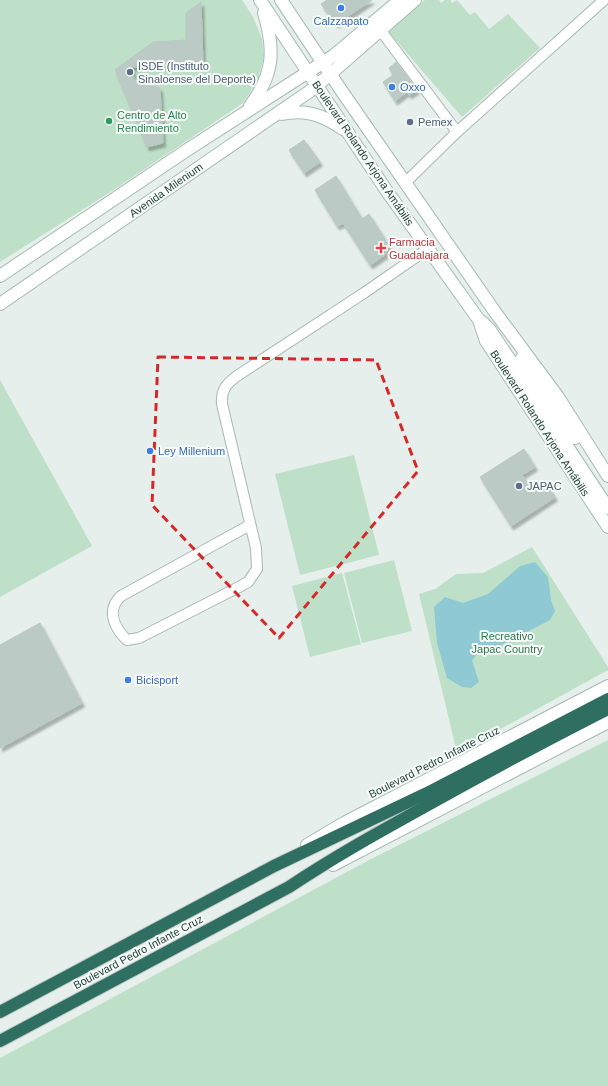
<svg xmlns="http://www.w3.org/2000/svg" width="608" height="1086" viewBox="0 0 608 1086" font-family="Helvetica,sans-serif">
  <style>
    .green { fill: #bfe0c8 }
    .water { fill: #8ec9d4 }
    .building { fill: #bbcac4; stroke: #b8c9c2; filter: url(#shadow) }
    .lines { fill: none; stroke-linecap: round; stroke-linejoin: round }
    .street-casing { stroke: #a8b8b2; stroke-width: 12 }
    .secondary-casing { stroke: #a4bbb3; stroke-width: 14 }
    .highway-casing { stroke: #c2cac8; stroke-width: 14 }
    .street { stroke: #fff; stroke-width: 10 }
    .secondary { stroke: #fff; stroke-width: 12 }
    .highway { stroke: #2f6f62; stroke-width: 12 }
    .marked { fill: none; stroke: #d62828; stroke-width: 3; stroke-dasharray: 8 5; stroke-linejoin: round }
    .shop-dot { fill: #3f7fe0; stroke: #f7fbf9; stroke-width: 1.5 }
    .service-dot { fill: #5c6f8a; stroke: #f7fbf9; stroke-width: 1.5 }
    .leisure-dot { fill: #2e9e5b; stroke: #f7fbf9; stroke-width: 1.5 }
    .health-dot { fill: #e0444e; stroke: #f7fbf9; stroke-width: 1.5 }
    .labels { text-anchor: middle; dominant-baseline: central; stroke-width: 4; stroke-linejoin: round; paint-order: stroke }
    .shop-label { font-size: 11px; fill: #366cbe; stroke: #f7fbf9; text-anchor: start }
    .service-label { font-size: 11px; fill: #4e5e75; stroke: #f7fbf9; text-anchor: start }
    .leisure-label { font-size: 11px; fill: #27864d; stroke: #f7fbf9; text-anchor: start }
    .street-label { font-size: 11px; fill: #24423a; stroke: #f7fbf9 }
    .health-label { font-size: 11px; fill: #be3a42; stroke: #f7fbf9; text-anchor: start }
    .park-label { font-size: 11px; fill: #2d7a4b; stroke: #f7fbf9 }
  </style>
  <defs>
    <filter id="shadow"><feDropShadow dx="2.5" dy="4" stdDeviation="1" flood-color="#0004"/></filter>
  </defs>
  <rect width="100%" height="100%" fill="#e6efeb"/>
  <g class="green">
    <path d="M0,0H242L253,17L262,39L264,56L258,80L243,103L112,191L0,262Z"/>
    <path d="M425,0H439L441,3L445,0H450L452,3L457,0L470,15L475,12L489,29L508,14L540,48L462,117L387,30Z"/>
    <path d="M0,380L92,546L0,597Z"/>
    <path d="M354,455L379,555L300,575L275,474Z"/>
    <path d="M532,547L608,667V670L457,753L419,594L435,589L456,574L483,573Z"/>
    <path d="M394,560L412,631L362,643L344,573Z"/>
    <path d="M342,573L361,644L310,657L292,586Z"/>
    <path d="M608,740V1086H0V1058L371,859Z"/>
  </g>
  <path class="water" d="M535,562L548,577L551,600L555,611L550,620L499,646L481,650L472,660L479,682L471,688L462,687L447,678L437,643L434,607L445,597L463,603L488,594L520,566Z"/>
  <g class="building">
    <path d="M327,0H372L336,24L321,4Z"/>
    <path d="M201,2L203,64L132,67L134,80L160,88L163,143L147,147L115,70L153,42L186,40V13Z"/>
    <path d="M396,62L417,90L409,95L407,92L395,101L383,82L393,75L389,68Z"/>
    <path d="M304,140L320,162L304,173L289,150Z"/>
    <path d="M336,176L362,219L369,214L388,244L386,254L370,265L343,223L337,226L315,190Z"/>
    <path d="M524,449L535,467L522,475L531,488L544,480L555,497L511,526L480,477Z"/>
    <path d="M40,623L82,703L0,748V645Z"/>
  </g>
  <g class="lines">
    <defs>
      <g id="street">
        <path d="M381,31L457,132"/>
        <path d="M406,182L457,132L604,0"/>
        <path d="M250,525L121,596C107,609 113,625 124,637L127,640L139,638L237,588L248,582L257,569L256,548L222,404C221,390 226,384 237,376L364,293L429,248"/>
      </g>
      <g id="secondary">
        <path d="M260,0L386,190L479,320L486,341L608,527"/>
        <path d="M281,0L343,93L495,312L558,397L608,476"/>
        <path d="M250,106C274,74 275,50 264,13"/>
        <path d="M282,114C306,109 323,115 343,129"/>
        <path d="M0,276L187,150L333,56L400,0"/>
        <path d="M0,304L313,89L415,0"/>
        <path d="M482,322L490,330L608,508"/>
        <path d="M521,359L575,438"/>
        <path d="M307,845L344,823L608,686"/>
        <path d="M333,865L608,722"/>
      </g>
      <g id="highway">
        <path d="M0,1012L274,866L427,793L608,699"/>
        <path d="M0,1041L289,887C334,857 381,831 428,805C487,772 547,740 608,709"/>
      </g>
    </defs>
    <use href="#street" class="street-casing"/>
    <use href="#secondary" class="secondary-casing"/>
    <use href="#highway" class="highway-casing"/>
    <use href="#street" class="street"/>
    <use href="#secondary" class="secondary"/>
    <use href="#highway" class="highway"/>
  </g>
  <path class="marked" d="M158,357L376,360L418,471L279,638L152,505Z"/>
  <g class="shop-dot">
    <circle cx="341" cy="8" r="4"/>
    <circle cx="392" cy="87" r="4"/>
    <circle cx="150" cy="451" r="4"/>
    <circle cx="128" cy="680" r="4"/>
  </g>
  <g class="service-dot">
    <circle cx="130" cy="72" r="4"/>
    <circle cx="410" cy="122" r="4"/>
    <circle cx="519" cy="486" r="4"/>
  </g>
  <circle class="leisure-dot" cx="109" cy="121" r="4"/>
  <path class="health-dot" d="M379 242h4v4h4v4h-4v4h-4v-4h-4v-4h4z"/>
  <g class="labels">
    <g class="shop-label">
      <text x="341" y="21" text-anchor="middle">Calzzapato</text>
      <text x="400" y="87">Oxxo</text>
      <text x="158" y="451">Ley Millenium</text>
      <text x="136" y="680">Bicisport</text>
    </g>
    <g class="service-label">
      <text x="138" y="66">ISDE (Instituto<tspan x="138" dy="13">Sinaloense del Deporte)</tspan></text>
      <text x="418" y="122">Pemex</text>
      <text x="527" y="486">JAPAC</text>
    </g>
    <g class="leisure-label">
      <text x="117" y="115">Centro de Alto<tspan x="117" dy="13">Rendimiento</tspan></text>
    </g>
    <g class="street-label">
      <text transform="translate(363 153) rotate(56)">Boulevard Rolando Arjona Amábilis</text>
      <text transform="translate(166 190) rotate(-35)">Avenida Milenium</text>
      <text transform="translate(540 423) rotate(57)">Boulevard Rolando Arjona Amábilis</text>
      <text transform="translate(434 762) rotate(-27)">Boulevard Pedro Infante Cruz</text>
      <text transform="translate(138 952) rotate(-28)">Boulevard Pedro Infante Cruz</text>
    </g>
    <g class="health-label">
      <text x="389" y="242">Farmacia<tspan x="389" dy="13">Guadalajara</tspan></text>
    </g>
    <g class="park-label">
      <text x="507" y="636">Recreativo<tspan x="507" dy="13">Japac Country</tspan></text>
    </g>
  </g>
</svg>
